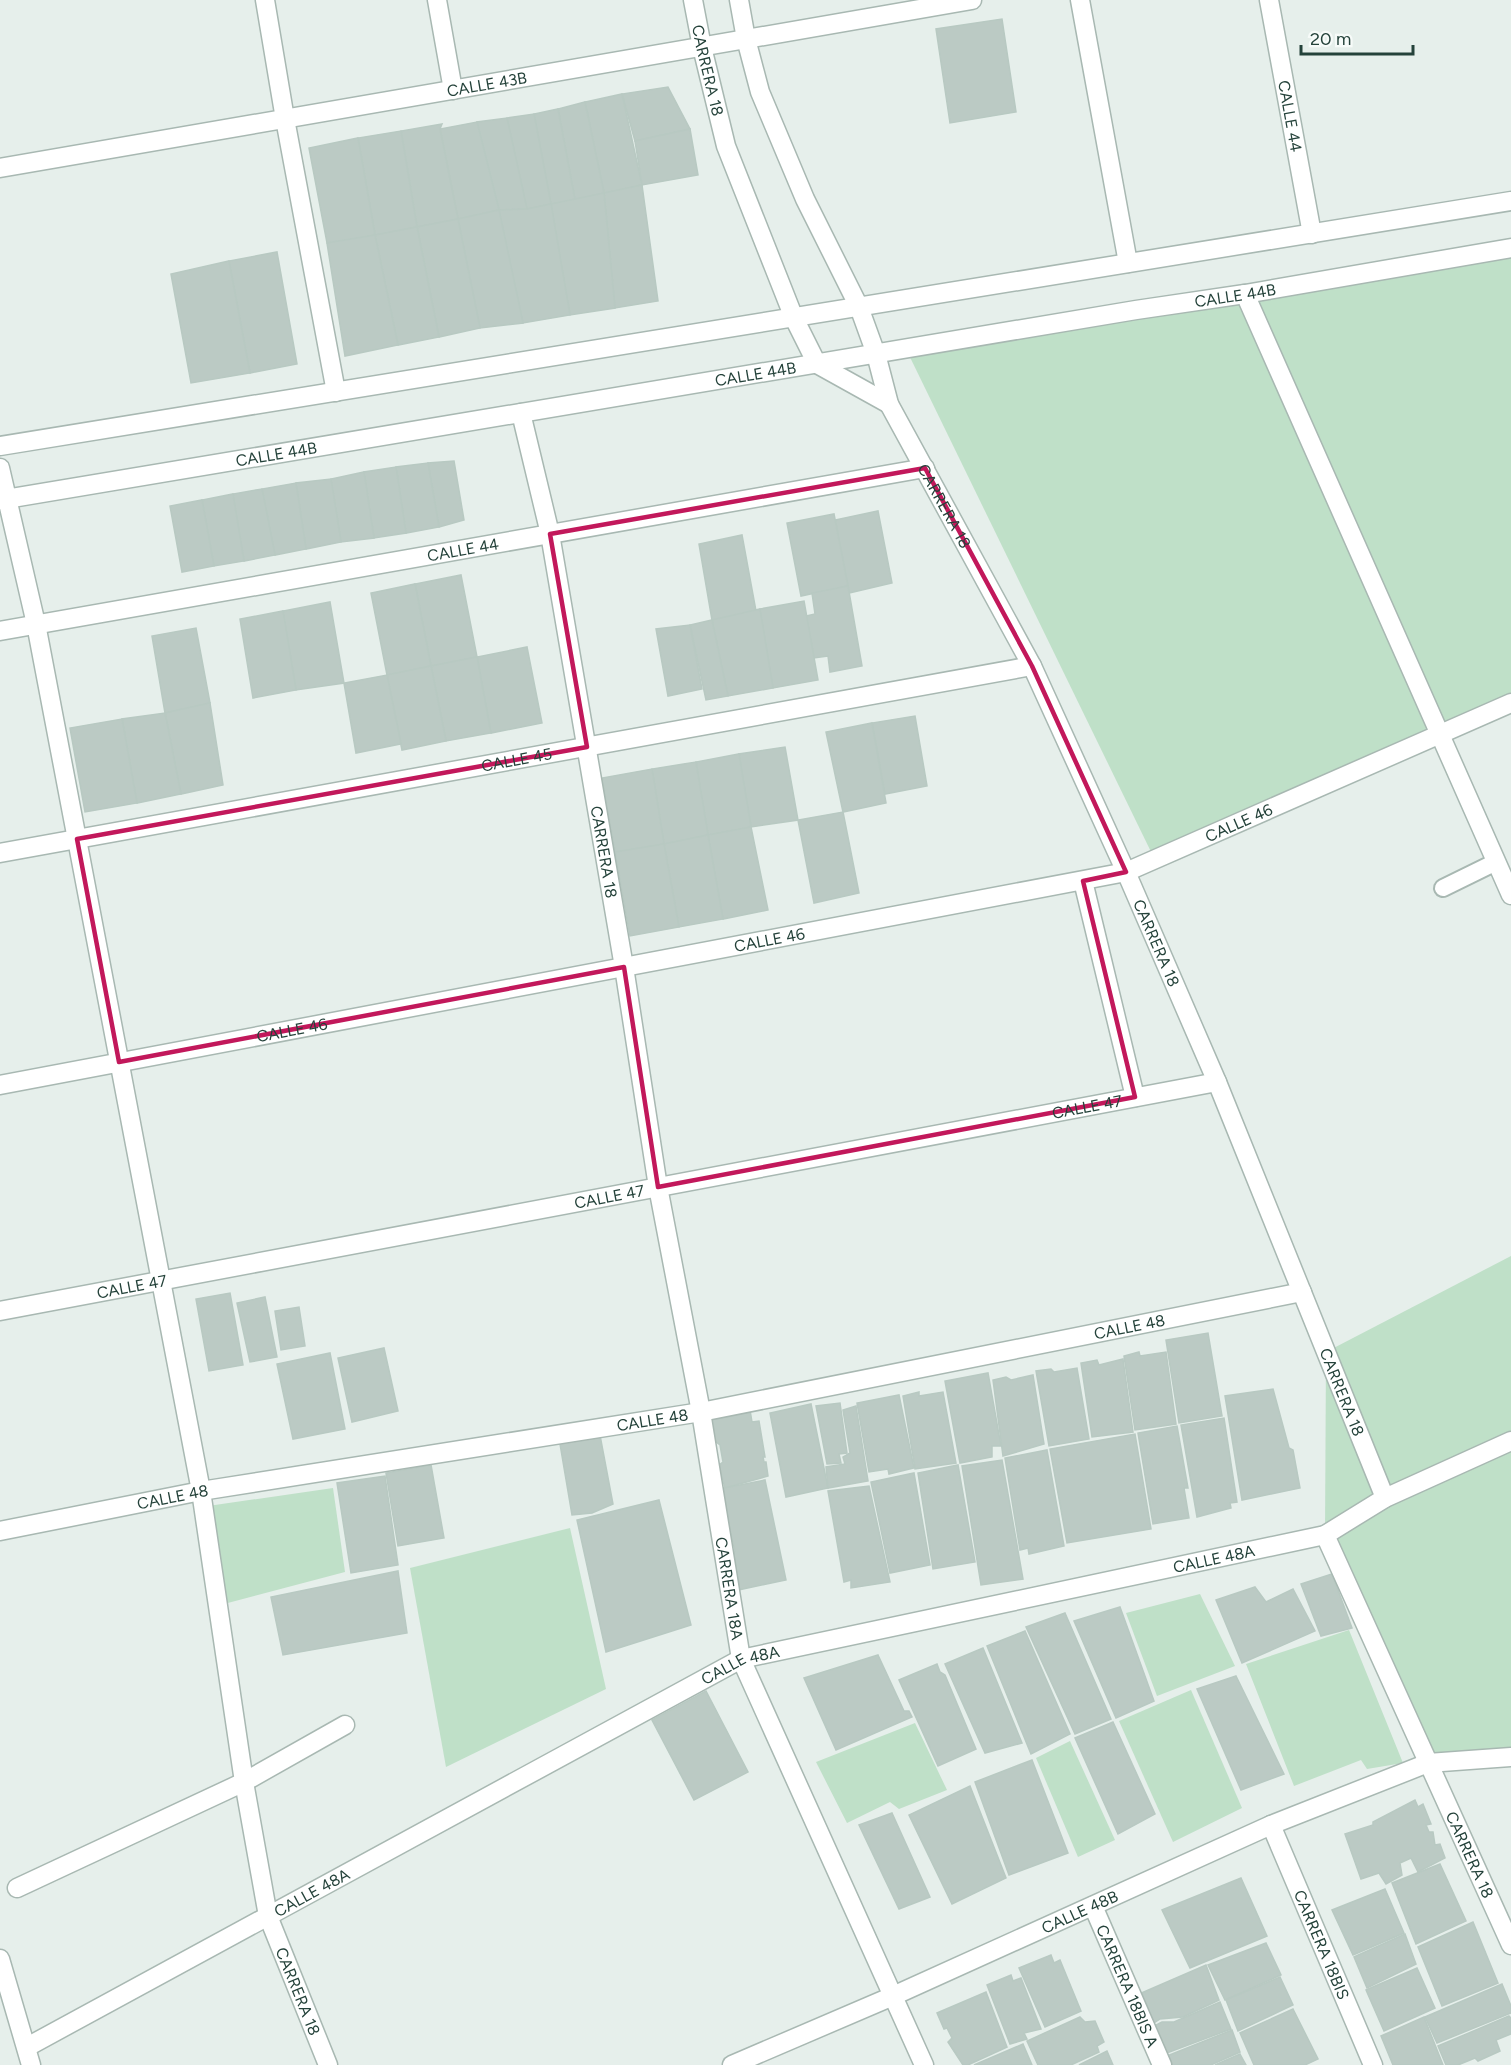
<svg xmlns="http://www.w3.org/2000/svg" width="1511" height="2065" viewBox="0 0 1511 2065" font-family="Figtree,sans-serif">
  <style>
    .green { fill: #bfe0c8 }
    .building { fill: #bbcac4; stroke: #b8c9c2; stroke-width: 1.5 }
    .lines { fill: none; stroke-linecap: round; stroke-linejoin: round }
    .service-casing { stroke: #a8b8b2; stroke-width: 20 }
    .minor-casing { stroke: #a8b8b2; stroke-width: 21 }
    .service { stroke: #fff; stroke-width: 16 }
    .minor { stroke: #fff; stroke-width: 18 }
    .marked { fill: none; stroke: #c2185b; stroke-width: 4.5; stroke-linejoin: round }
    .labels { text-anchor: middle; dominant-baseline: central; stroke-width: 5; stroke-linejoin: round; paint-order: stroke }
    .street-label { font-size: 16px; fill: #24423a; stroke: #f7fbf9 }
  </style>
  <rect width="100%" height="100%" fill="#e6efeb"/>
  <g class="green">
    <path d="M1511,240V703L1155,860L906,349Z"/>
    <path d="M1511,1256V1748L1428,1763L1325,1535L1326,1352Z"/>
    <path d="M333,1488L345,1572L224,1604L208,1506Z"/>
    <path d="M570,1528L606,1689L446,1767L410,1568Z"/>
    <path d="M1200,1594L1235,1666L1157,1696L1126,1613Z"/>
    <path d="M1349,1630L1403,1763L1367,1769L1361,1760L1294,1786L1246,1664Z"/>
    <path d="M1191,1690L1242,1808L1173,1842L1119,1721Z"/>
    <path d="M915,1723L947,1790L899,1809L890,1802L847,1823L816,1762Z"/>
    <path d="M1070,1741L1115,1840L1078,1857L1036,1758Z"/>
  </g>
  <g class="building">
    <path d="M1002,19L1016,112L950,123L936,29Z"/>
    <path d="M668,87L690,129L635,141L622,94Z"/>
    <path d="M622,94L642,185L604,193L585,102Z"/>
    <path d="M585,102L604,193L575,200L558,109Z"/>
    <path d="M558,109L575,200L551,204L534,114Z"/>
    <path d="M534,114L551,204L527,209L507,118Z"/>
    <path d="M507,118L527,209L499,210L477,122Z"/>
    <path d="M477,122L499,210L458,219L440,129Z"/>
    <path d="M442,124L440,129L458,219L417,227L401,131Z"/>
    <path d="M690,129L698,175L642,185L635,141Z"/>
    <path d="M401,131L417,227L375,235L358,138Z"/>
    <path d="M358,138L375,235L327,243L309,148Z"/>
    <path d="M642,185L658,301L615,308L604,193Z"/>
    <path d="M604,193L615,308L570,315L551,204Z"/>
    <path d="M551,204L570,315L523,323L499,210L527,209Z"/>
    <path d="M499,210L523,323L480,328L458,219Z"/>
    <path d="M458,219L480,328L439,337L417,227Z"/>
    <path d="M417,227L439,337L398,345L375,235Z"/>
    <path d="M375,235L398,345L345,356L327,243Z"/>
    <path d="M277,252L297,364L250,373L229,261Z"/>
    <path d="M229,261L250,373L191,383L171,274Z"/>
    <path d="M454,461L464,520L439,527L428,463Z"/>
    <path d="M428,463L439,527L406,533L396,467Z"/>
    <path d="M396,467L406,533L374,538L364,472Z"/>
    <path d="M364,472L374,538L341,542L331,479Z"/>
    <path d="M331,479L341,542L306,549L296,483Z"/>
    <path d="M296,483L306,549L275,555L262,489Z"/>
    <path d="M262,489L275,555L244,561L233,494Z"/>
    <path d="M233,494L244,561L214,566L202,500Z"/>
    <path d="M202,500L214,566L182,572L170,506Z"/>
    <path d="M878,511L892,583L849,593L835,520Z"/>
    <path d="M834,514L848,586L801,596L787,523Z"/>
    <path d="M742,535L756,611L712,620L699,544Z"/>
    <path d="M461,575L477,657L431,666L415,584Z"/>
    <path d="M415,584L431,666L387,675L371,593Z"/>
    <path d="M848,586L862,666L830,672L828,656L814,658L806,616L815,614L812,593Z"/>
    <path d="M804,601L818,680L773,688L760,609Z"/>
    <path d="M330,602L344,683L296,690L283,611Z"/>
    <path d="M760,609L773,688L728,696L712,620Z"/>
    <path d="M283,611L296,690L253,698L240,619Z"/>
    <path d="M712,620L728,696L706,700L690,625Z"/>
    <path d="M690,625L702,689L668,696L656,629Z"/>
    <path d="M196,628L210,703L165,713L152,636Z"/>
    <path d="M527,647L542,723L491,733L477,657Z"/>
    <path d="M477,657L491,733L446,741L431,666Z"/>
    <path d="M431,666L446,741L402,750L387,675Z"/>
    <path d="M387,675L401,744L356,753L344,683Z"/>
    <path d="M210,703L223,785L181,794L165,713Z"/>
    <path d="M165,713L181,794L137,803L122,719Z"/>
    <path d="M915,716L927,786L885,794L872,723Z"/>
    <path d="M122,719L137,803L85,812L70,728Z"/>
    <path d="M872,723L886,803L843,812L826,732Z"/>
    <path d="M785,747L798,820L751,827L739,754Z"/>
    <path d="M739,754L751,827L708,835L696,762Z"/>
    <path d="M696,762L708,835L664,844L652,769Z"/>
    <path d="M652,769L664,844L615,852L602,778Z"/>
    <path d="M843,812L859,893L814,903L798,820Z"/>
    <path d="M751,827L768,910L723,919L708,835Z"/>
    <path d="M708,835L723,919L679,927L664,844Z"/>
    <path d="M664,844L679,927L630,936L615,852Z"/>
    <path d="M230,1293L243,1365L209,1371L196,1299Z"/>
    <path d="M265,1297L277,1357L250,1362L237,1303Z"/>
    <path d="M299,1307L305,1346L281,1350L275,1311Z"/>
    <path d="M1208,1333L1222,1416L1179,1423L1166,1340Z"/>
    <path d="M384,1348L398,1411L352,1422L338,1358Z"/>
    <path d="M1139,1352L1140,1356L1166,1352L1176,1424L1135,1430L1124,1356Z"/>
    <path d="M330,1353L345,1429L293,1439L277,1364Z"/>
    <path d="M1123,1359L1133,1432L1092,1437L1081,1363L1097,1360L1099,1365Z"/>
    <path d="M1077,1368L1089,1439L1049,1446L1036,1371L1051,1369L1054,1372Z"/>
    <path d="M988,1373L1001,1446H992V1457L960,1463L945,1381Z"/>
    <path d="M1033,1375L1044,1444L1003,1456L993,1380L1006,1377L1011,1380Z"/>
    <path d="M1273,1389L1289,1448L1293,1450L1300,1488L1242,1500L1225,1396Z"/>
    <path d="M919,1392V1396L943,1392L956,1463L915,1469L903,1396Z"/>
    <path d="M899,1395L914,1468L889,1474L888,1469L869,1472L857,1403Z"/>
    <path d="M840,1403L847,1453L839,1454L841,1463L827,1464L816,1406Z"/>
    <path d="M749,1404L752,1422L759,1421L765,1457H763L764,1462H766L768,1476L725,1488L719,1465L723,1462L720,1445L715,1441L710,1412Z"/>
    <path d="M811,1404L828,1488L786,1497L770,1413Z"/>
    <path d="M856,1406L868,1481L828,1488L826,1467L845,1464L843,1457L850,1453L843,1410Z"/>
    <path d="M1224,1418L1237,1502L1230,1503L1231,1508L1197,1517L1181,1425Z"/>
    <path d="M1177,1426L1188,1488H1184L1189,1518L1153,1524L1138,1433Z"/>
    <path d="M599,1430L613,1504L592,1513L572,1515L559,1438Z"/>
    <path d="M1135,1434L1151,1529L1067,1543L1050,1449Z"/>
    <path d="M1047,1450L1064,1546L1029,1554L1028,1548L1020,1550L1005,1458Z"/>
    <path d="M1002,1460L1023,1579L981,1585L962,1466Z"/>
    <path d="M431,1465L444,1538L398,1546L386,1473Z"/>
    <path d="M958,1465L975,1562L933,1569L918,1473Z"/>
    <path d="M914,1473L930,1565L890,1573L871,1482Z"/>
    <path d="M385,1476L398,1565L351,1573L337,1483Z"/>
    <path d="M765,1480L786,1580L738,1590L729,1554L735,1551L731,1534L726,1535L719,1489Z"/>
    <path d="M869,1486L890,1582L851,1588V1580L844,1582L828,1491Z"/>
    <path d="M659,1500L691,1625L606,1652L577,1520Z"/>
    <path d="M398,1571L407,1633L283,1655L271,1597Z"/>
    <path d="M1332,1574L1352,1628L1321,1636L1301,1584Z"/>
    <path d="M1255,1587L1266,1602L1293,1589L1315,1631L1242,1663L1216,1600Z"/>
    <path d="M1120,1607L1154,1701L1116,1718L1074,1621Z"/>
    <path d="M1065,1613L1111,1719L1075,1734L1026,1627Z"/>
    <path d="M1025,1631L1070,1734L1031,1754L987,1646Z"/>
    <path d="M983,1648L1022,1743L985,1753L945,1664Z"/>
    <path d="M878,1655L904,1711H909L912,1717L836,1750L804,1678Z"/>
    <path d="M937,1664L940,1672L945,1675L976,1749L938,1766L899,1680Z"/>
    <path d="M1236,1676L1284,1774L1241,1790L1197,1689Z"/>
    <path d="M706,1691L748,1772L694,1800L652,1720Z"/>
    <path d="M1113,1722L1155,1814L1118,1834L1075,1738Z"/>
    <path d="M1032,1760L1068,1853L1009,1875L975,1782Z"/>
    <path d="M970,1786L1006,1878L952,1904L909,1815Z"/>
    <path d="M1415,1800L1418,1807L1423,1804L1431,1824L1426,1825L1429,1832H1433L1435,1845L1440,1844L1445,1858L1418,1872L1411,1858L1400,1863L1402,1875L1386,1884L1379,1873L1361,1879L1345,1834L1373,1825V1822Z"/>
    <path d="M892,1813L930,1897L899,1909L859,1825Z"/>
    <path d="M1440,1864L1466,1921L1416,1944L1392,1883Z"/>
    <path d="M1241,1878L1267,1936L1190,1968L1162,1910Z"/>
    <path d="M1385,1889L1404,1933L1353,1955L1332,1910Z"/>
    <path d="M1473,1922L1498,1983L1442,2006L1418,1947Z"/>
    <path d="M1405,1934L1416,1964L1367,1988L1354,1957Z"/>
    <path d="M1266,1943L1281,1975L1225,2000L1208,1965Z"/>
    <path d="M1051,1955L1054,1963L1060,1960L1081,2011L1045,2027L1019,1968Z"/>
    <path d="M1206,1965L1219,2000L1183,2017L1160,2019L1151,2025L1137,1995Z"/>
    <path d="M1417,1968L1435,2008L1384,2031L1366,1990Z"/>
    <path d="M1011,1975L1013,1981L1021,1978L1041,2029L1024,2033L1027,2039L1010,2044L987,1985Z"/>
    <path d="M1280,1977L1293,2005L1238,2031L1226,2000Z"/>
    <path d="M1502,1984L1511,2006V2013L1437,2043L1425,2017Z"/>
    <path d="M986,1992L1007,2047L968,2065H963L948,2042L952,2038L947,2028L944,2029L937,2013Z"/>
    <path d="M1220,2002L1231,2029L1164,2054L1152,2027L1162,2022H1174Z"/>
    <path d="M1293,2009L1318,2059L1305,2065H1254L1240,2033Z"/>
    <path d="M1509,2016L1511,2018V2034L1496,2040L1500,2051L1478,2061L1475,2058L1458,2065H1446L1438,2046Z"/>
    <path d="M1080,2017L1085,2022L1095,2021L1104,2042L1097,2046L1099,2052L1071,2065H1038L1027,2041Z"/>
    <path d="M1424,2017L1443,2065H1393L1381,2036Z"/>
    <path d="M1232,2030L1240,2052L1211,2065H1170L1167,2056Z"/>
    <path d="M1023,2044L1032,2065H974Z"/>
    <path d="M1107,2051L1113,2065H1079Z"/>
    <path d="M1240,2054L1246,2065H1215Z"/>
  </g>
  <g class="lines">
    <defs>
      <path id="service" d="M1443,888L1496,862"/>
      <g id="minor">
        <path d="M265,0L285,119L336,392"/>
        <path d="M437,0L453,90"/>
        <path id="s1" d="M693,0L702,47L726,146L794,318L817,364L889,404"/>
        <path id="s2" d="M739,0L746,39L760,92L805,199L859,307L876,354L889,404L1032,666L1126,872L1217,1082L1385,1498"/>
        <path d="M1080,0L1128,263"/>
        <path id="s3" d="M1269,0L1312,234"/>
        <path id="s4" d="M0,168L972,0"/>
        <path d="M1245,294L1511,895"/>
        <path id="s5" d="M521,413L550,534L624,967L658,1187L701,1412L741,1659L924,2065"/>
        <path d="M0,446L1511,201"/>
        <path id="s6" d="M0,468L36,624L201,1491L244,1782L268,1916L328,2065"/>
        <path id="s7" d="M0,500L1136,310L1245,294L1511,248"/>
        <path id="s8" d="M0,631L925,468"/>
        <path id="s9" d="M0,853L1032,666"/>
        <path d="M1083,881L1135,1097"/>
        <path id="s10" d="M0,1085L1126,872L1511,703"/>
        <path id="s11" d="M0,1311L1217,1082"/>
        <path id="s12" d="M0,1531L201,1491L701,1412L1302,1292"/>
        <path id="s13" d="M1325,1535L1511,1945"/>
        <path id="s14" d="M1271,1825L1373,2065"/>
        <path d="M17,1888L244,1782L345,1725"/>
        <path id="s15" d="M1093,1906L1162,2065"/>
        <path d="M0,1959L31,2065"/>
        <path id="s16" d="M27,2047L741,1659L1325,1535L1385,1498L1511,1441"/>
        <path id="s17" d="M732,2065L893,1996L1271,1825L1428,1763L1511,1757"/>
      </g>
    </defs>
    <use href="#service" class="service-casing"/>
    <use href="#minor" class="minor-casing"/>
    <use href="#service" class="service"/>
    <use href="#minor" class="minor"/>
  </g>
  <path class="marked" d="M925,468L1032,666L1126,872L1083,881L1135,1097L658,1187L624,967L119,1062L77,839L587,747L550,534Z"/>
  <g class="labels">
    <g class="street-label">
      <text stroke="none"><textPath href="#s1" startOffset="72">CARRERA 18</textPath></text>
      <text stroke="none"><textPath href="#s4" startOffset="494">CALLE 43B</textPath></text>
      <text stroke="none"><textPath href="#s3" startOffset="118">CALLE 44</textPath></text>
      <text stroke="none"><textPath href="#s7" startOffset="1252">CALLE 44B</textPath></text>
      <text stroke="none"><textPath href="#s7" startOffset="766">CALLE 44B</textPath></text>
      <text stroke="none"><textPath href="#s7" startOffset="280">CALLE 44B</textPath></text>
      <text stroke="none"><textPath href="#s2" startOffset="549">CARRERA 18</textPath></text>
      <text stroke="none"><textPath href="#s8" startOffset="470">CALLE 44</textPath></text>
      <text stroke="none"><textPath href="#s9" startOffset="525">CALLE 45</textPath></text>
      <text stroke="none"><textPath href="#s10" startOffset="1269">CALLE 46</textPath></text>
      <text stroke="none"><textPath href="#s5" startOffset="447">CARRERA 18</textPath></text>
      <text stroke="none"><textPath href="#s10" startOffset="783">CALLE 46</textPath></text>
      <text stroke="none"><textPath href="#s2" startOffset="1035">CARRERA 18</textPath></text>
      <text stroke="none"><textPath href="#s10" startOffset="297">CALLE 46</textPath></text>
      <text stroke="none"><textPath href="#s11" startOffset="1106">CALLE 47</textPath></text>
      <text stroke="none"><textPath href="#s11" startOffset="620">CALLE 47</textPath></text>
      <text stroke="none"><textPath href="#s11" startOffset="134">CALLE 47</textPath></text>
      <text stroke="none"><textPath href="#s12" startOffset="1148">CALLE 48</textPath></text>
      <text stroke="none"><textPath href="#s2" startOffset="1521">CARRERA 18</textPath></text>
      <text stroke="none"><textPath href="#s12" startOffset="662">CALLE 48</textPath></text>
      <text stroke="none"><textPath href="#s12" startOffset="176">CALLE 48</textPath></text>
      <text stroke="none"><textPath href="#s16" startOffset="1296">CALLE 48A</textPath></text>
      <text stroke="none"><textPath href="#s5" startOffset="1194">CARRERA 18A</textPath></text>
      <text stroke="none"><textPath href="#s16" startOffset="810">CALLE 48A</textPath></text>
      <text stroke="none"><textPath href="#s13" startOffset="351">CARRERA 18</textPath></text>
      <text stroke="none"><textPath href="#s16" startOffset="324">CALLE 48A</textPath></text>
      <text stroke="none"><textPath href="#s17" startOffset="380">CALLE 48B</textPath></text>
      <text stroke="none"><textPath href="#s14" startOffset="130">CARRERA 18BIS</textPath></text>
      <text stroke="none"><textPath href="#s15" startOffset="87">CARRERA 18BIS A</textPath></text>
      <text stroke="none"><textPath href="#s6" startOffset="1554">CARRERA 18</textPath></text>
    </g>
  </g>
  <path d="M1301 45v9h112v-9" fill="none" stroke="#24423a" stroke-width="3"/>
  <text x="1310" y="45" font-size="18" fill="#24423a" stroke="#f7fbf9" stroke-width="4.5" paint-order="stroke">20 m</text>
</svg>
